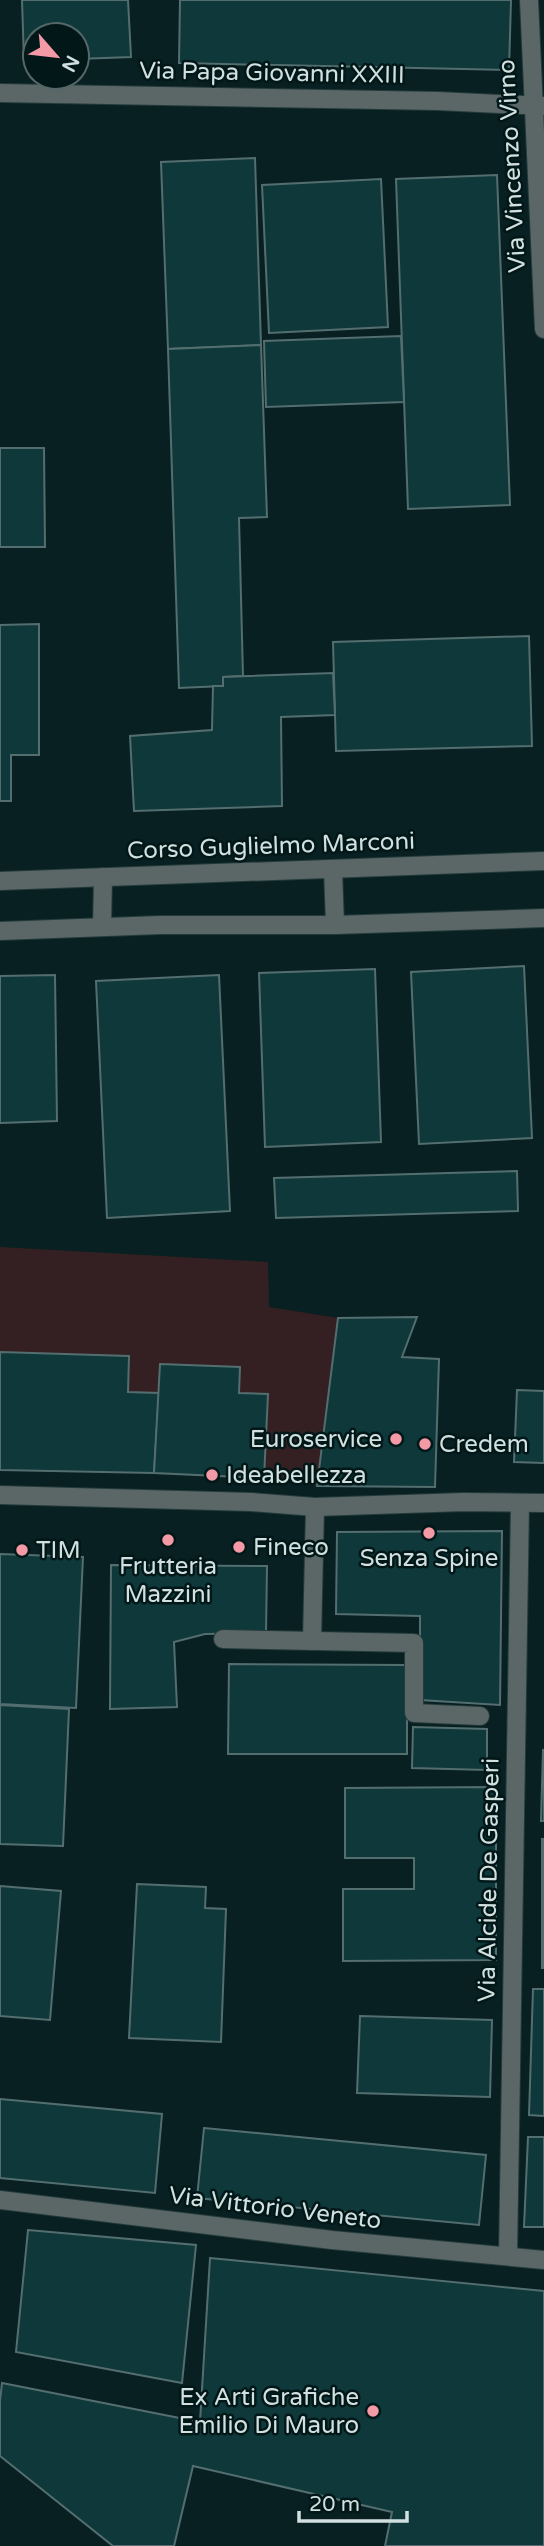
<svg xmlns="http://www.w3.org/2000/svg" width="544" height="2546" viewBox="0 0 544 2546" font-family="'Varela Round',sans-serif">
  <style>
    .green { fill: #342022 }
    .building { fill: #0e383a; stroke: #546e6f; stroke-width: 2 }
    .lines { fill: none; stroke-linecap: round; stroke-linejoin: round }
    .minor-casing { stroke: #243b3c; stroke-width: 20 }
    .minor { stroke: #5b6767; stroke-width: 18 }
    .poi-dot { fill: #f49aa6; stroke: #011718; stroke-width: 2.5 }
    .labels { text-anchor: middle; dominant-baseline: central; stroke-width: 5; stroke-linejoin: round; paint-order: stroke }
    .street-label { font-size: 24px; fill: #d2e0e0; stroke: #011718 }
    .poi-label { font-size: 24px; fill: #d2e0e0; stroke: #011718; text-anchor: start }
  </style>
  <rect width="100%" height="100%" fill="#082021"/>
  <path class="green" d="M0,1247L268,1262L269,1307L338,1318L317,1486L264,1478L239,1393L240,1367L160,1364L159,1393L128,1392L129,1356L0,1352Z"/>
  <g class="building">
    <path d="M22,0H128L131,57L77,59V35H35V61H24Z"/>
    <path d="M180,0H511L509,70L179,63Z"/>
    <path d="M255,158L261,345L168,349L161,162Z"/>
    <path d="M497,175L510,505L408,509L396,179Z"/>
    <path d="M381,179L388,327L269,333L262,185Z"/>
    <path d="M401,336L404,402L266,407L264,341Z"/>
    <path d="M261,345L267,517L239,518L243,676L223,677V686L179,688L168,349Z"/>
    <path d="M0,448H44L45,547H0Z"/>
    <path d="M39,624V755H11V801H0V625Z"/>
    <path d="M529,636L532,746L336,751L333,642Z"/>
    <path d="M333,673L335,715L281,717L282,806L134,811L130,736L212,730L213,686H223V677Z"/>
    <path d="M524,966L532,1138L419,1144L411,972Z"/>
    <path d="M375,969L381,1142L265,1147L259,973Z"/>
    <path d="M55,975L57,1121L0,1123V976Z"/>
    <path d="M219,975L230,1211L107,1218L96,981Z"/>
    <path d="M517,1171L518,1211L276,1218L274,1178Z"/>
    <path d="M417,1317L402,1357L439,1359L435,1487L317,1486L338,1318Z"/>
    <path d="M0,1352L129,1356L128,1392L159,1393L154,1473L0,1470Z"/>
    <path d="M160,1364L240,1367L239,1393L268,1394L264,1478L154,1473Z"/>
    <path d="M517,1390L544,1391V1463L514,1462Z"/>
    <path d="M502,1531L500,1705L420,1700V1616L336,1614L337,1532Z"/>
    <path d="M0,1554L83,1557L76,1708L0,1704Z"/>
    <path d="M111,1565L267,1566L266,1633L205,1634L174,1642L177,1707L110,1709Z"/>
    <path d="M229,1664L407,1665V1754H228Z"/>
    <path d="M0,1705L69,1709L63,1846L0,1844Z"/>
    <path d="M413,1727L487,1729V1770L412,1768Z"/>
    <path d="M543,1750H544V1821H541Z"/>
    <path d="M496,1787V1960L343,1961V1889H414V1858H345V1788Z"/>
    <rect x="542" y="1839" width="2" height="129"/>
    <path d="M137,1884L206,1887L205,1908L226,1909L221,2042L129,2038Z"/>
    <path d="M0,1886L61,1891L50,2020L0,2016Z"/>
    <path d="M533,1989H544V2116L529,2115Z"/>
    <path d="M360,2016L492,2020L490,2097L357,2093Z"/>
    <path d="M0,2099L162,2114L155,2193L0,2178Z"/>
    <path d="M204,2128L486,2155L479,2225L197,2198Z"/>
    <path d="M528,2137H544V2227H524Z"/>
    <path d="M28,2230L196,2245L182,2383L16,2352Z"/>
    <path d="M210,2258L544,2291V2546H385L392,2512L193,2466L174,2546H113L0,2456V2401L2,2383L200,2422Z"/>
  </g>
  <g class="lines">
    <defs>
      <g id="minor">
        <path d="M529,0L544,329"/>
        <path d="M0,93L438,101L544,106"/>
        <path d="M333,869L335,925"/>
        <path d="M0,881L544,861"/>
        <path d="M102,927L103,877"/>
        <path d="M0,931L160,925H335L544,918"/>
        <path d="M0,1495L251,1502L315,1507L464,1502L544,1503"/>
        <path d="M223,1639L414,1643V1713L480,1716"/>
        <path d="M312,1641L315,1507"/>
        <path d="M0,2200L332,2240L544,2260"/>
        <path d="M508,2256L520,1503"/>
      </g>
    </defs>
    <use href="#minor" class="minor-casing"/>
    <use href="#minor" class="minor"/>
  </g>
  <g class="poi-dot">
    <circle cx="396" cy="1439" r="7"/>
    <circle cx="425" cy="1444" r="7"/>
    <circle cx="212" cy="1475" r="7"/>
    <circle cx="429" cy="1533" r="7"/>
    <circle cx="168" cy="1540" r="7"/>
    <circle cx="239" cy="1547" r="7"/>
    <circle cx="22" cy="1550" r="7"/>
    <circle cx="373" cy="2411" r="7"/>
  </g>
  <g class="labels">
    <g class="street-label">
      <text transform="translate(272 73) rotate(1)">Via Papa Giovanni XXIII</text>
      <text transform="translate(512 166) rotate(-93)">Via Vincenzo Virno</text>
      <text transform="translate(271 846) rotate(-2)">Corso Guglielmo Marconi</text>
      <text transform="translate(489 1880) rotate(-89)">Via Alcide De Gasperi</text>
      <text transform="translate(275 2208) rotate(7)">Via Vittorio Veneto</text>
    </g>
    <g class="poi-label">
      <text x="382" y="1439" text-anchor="end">Euroservice</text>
      <text x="439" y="1444">Credem</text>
      <text x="226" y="1475">Ideabellezza</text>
      <text x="253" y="1547">Fineco</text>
      <text x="36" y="1550">TIM</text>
      <text x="429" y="1558" text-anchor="middle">Senza Spine</text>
      <text x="168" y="1566" text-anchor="middle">Frutteria<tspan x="168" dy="28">Mazzini</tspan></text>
      <text x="359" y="2397" text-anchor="end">Ex Arti Grafiche<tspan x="359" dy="28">Emilio Di Mauro</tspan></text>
    </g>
  </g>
  <g transform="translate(56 56) rotate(118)"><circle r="33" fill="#011718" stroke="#556768" stroke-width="2"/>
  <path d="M0-5L12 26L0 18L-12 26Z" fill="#f49aa6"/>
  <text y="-10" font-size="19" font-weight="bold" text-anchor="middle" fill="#d2e0e0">N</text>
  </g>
  <path d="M299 2511v10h108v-10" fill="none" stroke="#d2e0e0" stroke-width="3.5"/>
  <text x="309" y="2511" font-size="21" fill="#d2e0e0" stroke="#011718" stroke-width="5" paint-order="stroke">20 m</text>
</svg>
